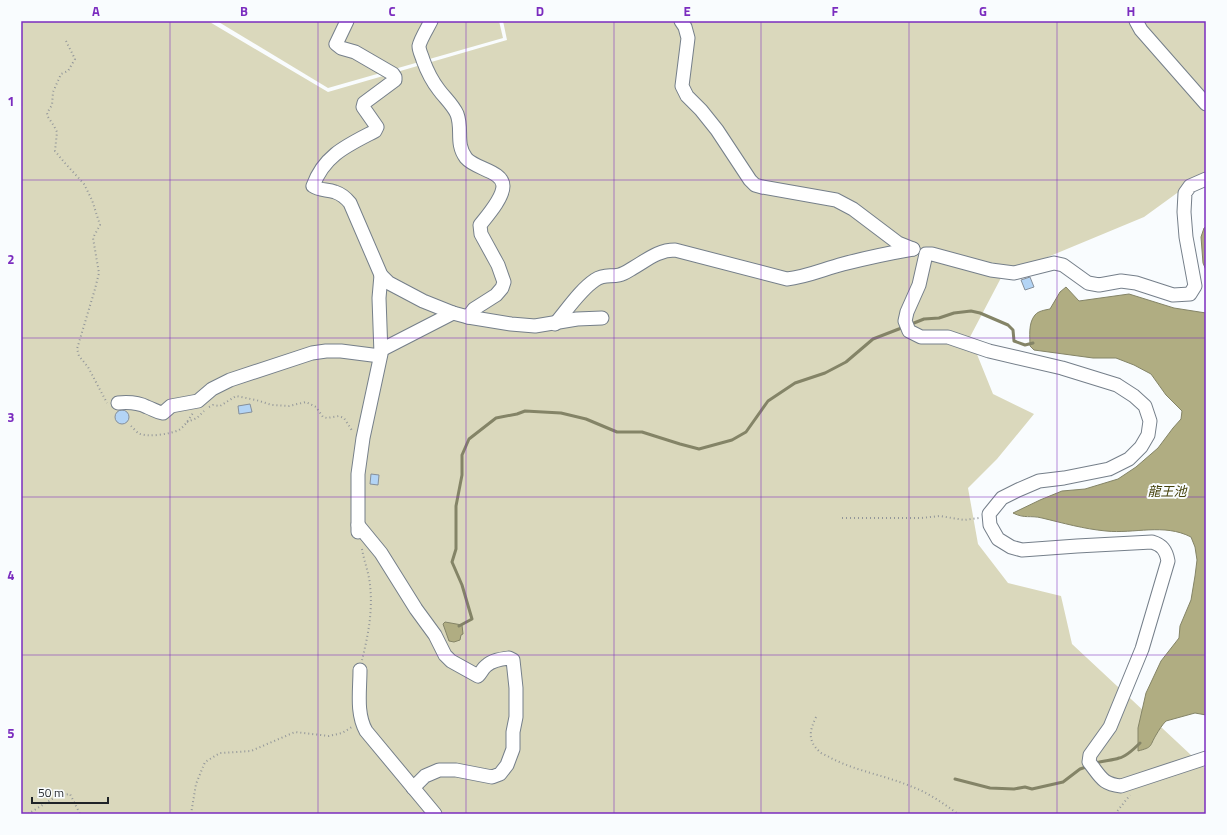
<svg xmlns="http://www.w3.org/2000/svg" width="1227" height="835" viewBox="0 0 1227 835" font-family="'Titillium Web','Noto Sans JP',sans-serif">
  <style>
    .green { fill: #dad8bc }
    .water { fill: #b0ad82; stroke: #848467 }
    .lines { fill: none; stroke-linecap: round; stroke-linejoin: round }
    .stream { stroke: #848467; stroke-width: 3 }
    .building { fill: #b3d4f5; stroke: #858f9a }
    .minor-casing { stroke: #757f8a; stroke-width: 15 }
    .path { stroke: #93979a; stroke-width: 2; stroke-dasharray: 1 3; stroke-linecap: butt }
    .minor { stroke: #fff; stroke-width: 13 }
    .grid { fill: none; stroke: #7b2cbf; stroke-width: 1; stroke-opacity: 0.55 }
    .labels { text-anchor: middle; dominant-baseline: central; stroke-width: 4; stroke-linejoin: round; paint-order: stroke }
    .water-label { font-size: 13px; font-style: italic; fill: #433f08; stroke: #f9fcfe }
    .neatline { fill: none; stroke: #7b2cbf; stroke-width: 1.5 }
    .grid-label { font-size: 13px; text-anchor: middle; font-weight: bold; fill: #7b2cbf }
  </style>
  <rect width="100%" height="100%" fill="#f9fcfe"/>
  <g class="green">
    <path d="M21,21H208L328,92L507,40L503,21H1206V172L1144,217L1002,276L970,337L993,394L1034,414L997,459L968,488L978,544L1008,583L1061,596L1072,644L1206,769V814H21Z"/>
    <path d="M217,21H499L503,38L328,88Z"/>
  </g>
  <g class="water">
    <path d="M1206,227V270L1203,263L1201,237L1204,228Z"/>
    <path d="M1066,287L1079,301L1129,294L1174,308L1206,313V715L1195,713L1166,721C1162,725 1159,730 1156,735C1149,747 1153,747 1138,751V728L1146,693L1161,661L1179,638L1180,626L1191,600L1195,576L1197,560L1195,547L1191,537C1164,523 1134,534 1106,531C1084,529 1063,523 1042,518C1030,515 1025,519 1013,513L1040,500L1062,491L1085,489L1118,479L1136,467L1158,448L1173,428L1181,419L1182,411L1166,395L1151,374L1134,365L1116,358H1093L1034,350L1030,346C1030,337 1028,323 1035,315C1038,311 1045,310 1050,309L1060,292Z"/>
    <path d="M445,622L462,625L463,634L461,635L460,640L454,642L449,641L443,624Z"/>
  </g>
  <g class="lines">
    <g class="stream">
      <path d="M909,325L924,319L939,318L954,313L971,311L980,313L1008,325L1013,330L1014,341L1025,345L1033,343"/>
      <path d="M459,626L472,619L462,585L452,562L456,549V506L462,475V455L469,439L496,418L517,414L525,411L561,413L586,419L617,432H642L680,444L699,449L732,440L746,432L768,401L795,383L825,373L846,362L873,339L904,327"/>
      <path d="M1094,764C1102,760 1111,761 1119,758C1126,757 1135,748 1140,743"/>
      <path d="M955,779L990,788L1014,789L1025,787L1032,789L1063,782L1080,769L1089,766"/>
    </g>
  </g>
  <g class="building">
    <path d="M1030,277L1034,287L1025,290L1021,280Z"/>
    <path d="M250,404L252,412L239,414L238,406Z"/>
    <circle cx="122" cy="417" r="7"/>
    <path d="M371,474L379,475L378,485L370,484Z"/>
  </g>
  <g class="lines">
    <defs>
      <g id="minor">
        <path d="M347,21L336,44L341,48L355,52L393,74L395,77V80L364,103L363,107L377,127L375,131C348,145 324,155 313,186C320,191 327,189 335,192C341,194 346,198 350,203L381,275L389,283L423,301L453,313L468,317L511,324L535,326L577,319L602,318"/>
        <path d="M431,21C428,27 420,40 419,46C419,51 422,56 423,60C427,71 432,81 439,90C445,98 453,105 457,114C463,130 455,143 466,158C475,169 503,171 503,186C503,198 488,215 480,225L481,234L498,265L504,282L502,288L496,295L474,309L468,317"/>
        <path d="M681,21L685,27L688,38L682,86L687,96L701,110L717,130L750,180L755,185L762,187L836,200L853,209L898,243L913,249"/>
        <path d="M1136,21L1141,30L1206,104"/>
        <path d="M1206,179L1190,186L1185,193L1184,212L1186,237L1195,286L1190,294L1173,295L1136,283L1121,281L1099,285L1088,283L1063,265L1054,263L1014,273L991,270L932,254H926L919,285L907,312L905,321L909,331L921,337H948L989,351L1062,368L1117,385L1134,396L1145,406L1150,421L1148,435L1141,447L1129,459L1109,469L1064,478L1039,481L1018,490L1002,498L989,514L990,525L998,539L1011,547L1022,550L1077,546L1152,542C1162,545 1166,550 1168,561L1142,649L1110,727L1090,755L1089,762C1101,777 1102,784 1121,786L1206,758"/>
        <path d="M555,324C567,310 580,290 595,280C604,274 610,277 619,275C624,274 628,271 633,268C647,260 658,250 675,250L787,279C806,277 824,269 843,264C866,258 890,253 913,249"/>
        <path d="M381,350L453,313"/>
        <path d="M118,403C128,402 137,402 147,407C153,409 156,412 163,413L171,406L198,401L212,389L230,380L312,353L326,351H341L380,356"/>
        <path d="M358,525L381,553L416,609L435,635L445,655L451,661L478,676C481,673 483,668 486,666C492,660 501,659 509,658L513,660L516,688V717L513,732V749L507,765L500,774L492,777L456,770H439L425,776L413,788"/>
        <path d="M358,532V474L363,438L381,354L379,298L381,275"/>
        <path d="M360,670C360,691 356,713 366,731L435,814"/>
      </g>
    </defs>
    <use href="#minor" class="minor-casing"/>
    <g class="path">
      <path d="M66,41L75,59L68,71L61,74L53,92L52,105L47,113L48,117L54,126L57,132L55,151L64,162L84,184L92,200L100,225L93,238L99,273L95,289L77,349L79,356L88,367L107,403"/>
      <path d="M209,407L213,405L220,406L236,396L256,400L272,405L289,406L306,402L316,407L323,417L327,418L339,416L344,418L353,432"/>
      <path d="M187,422L197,418L204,411"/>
      <path d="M131,426C133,428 136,431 138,433C147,438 170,434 179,430C185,426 189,419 193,413"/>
      <path d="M842,518H921L940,516L964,520L979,518"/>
      <path d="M362,549C364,561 369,573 370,585C373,611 368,636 362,660"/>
      <path d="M816,717C810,730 807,740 819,751C821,754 826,755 829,757C855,771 884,775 910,786C927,792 943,803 958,814"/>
      <path d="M28,814L57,796L70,794L80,814"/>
      <path d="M191,814L196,784L205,762L220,753L251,751L295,732L329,736L342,733L352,727"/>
      <path d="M1115,814L1130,795"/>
    </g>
    <use href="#minor" class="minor"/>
  </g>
  <path class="grid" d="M170,21V814M318,21V814M466,21V814M614,21V814M761,21V814M909,21V814M1057,21V814M21,180H1206M21,338H1206M21,497H1206M21,655H1206"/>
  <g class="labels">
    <g class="water-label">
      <text x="1167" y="491">龍王池</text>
    </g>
  </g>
  <rect width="1227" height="835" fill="none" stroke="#f9fcfe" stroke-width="44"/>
  <path d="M32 797v6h76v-6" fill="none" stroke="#1f2327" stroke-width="2"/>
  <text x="38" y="797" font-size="12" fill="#1f2327" stroke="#f9fcfe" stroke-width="3" paint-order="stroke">50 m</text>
  <rect x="22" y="22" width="1183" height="791" class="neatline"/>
  <g class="grid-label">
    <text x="96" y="16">A</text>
    <text x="244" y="16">B</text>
    <text x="392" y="16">C</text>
    <text x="540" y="16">D</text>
    <text x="687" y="16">E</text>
    <text x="835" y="16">F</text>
    <text x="983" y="16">G</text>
    <text x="1131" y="16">H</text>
    <text x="11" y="106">1</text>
    <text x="11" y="264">2</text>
    <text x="11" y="422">3</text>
    <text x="11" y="580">4</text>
    <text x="11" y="738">5</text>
  </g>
</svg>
